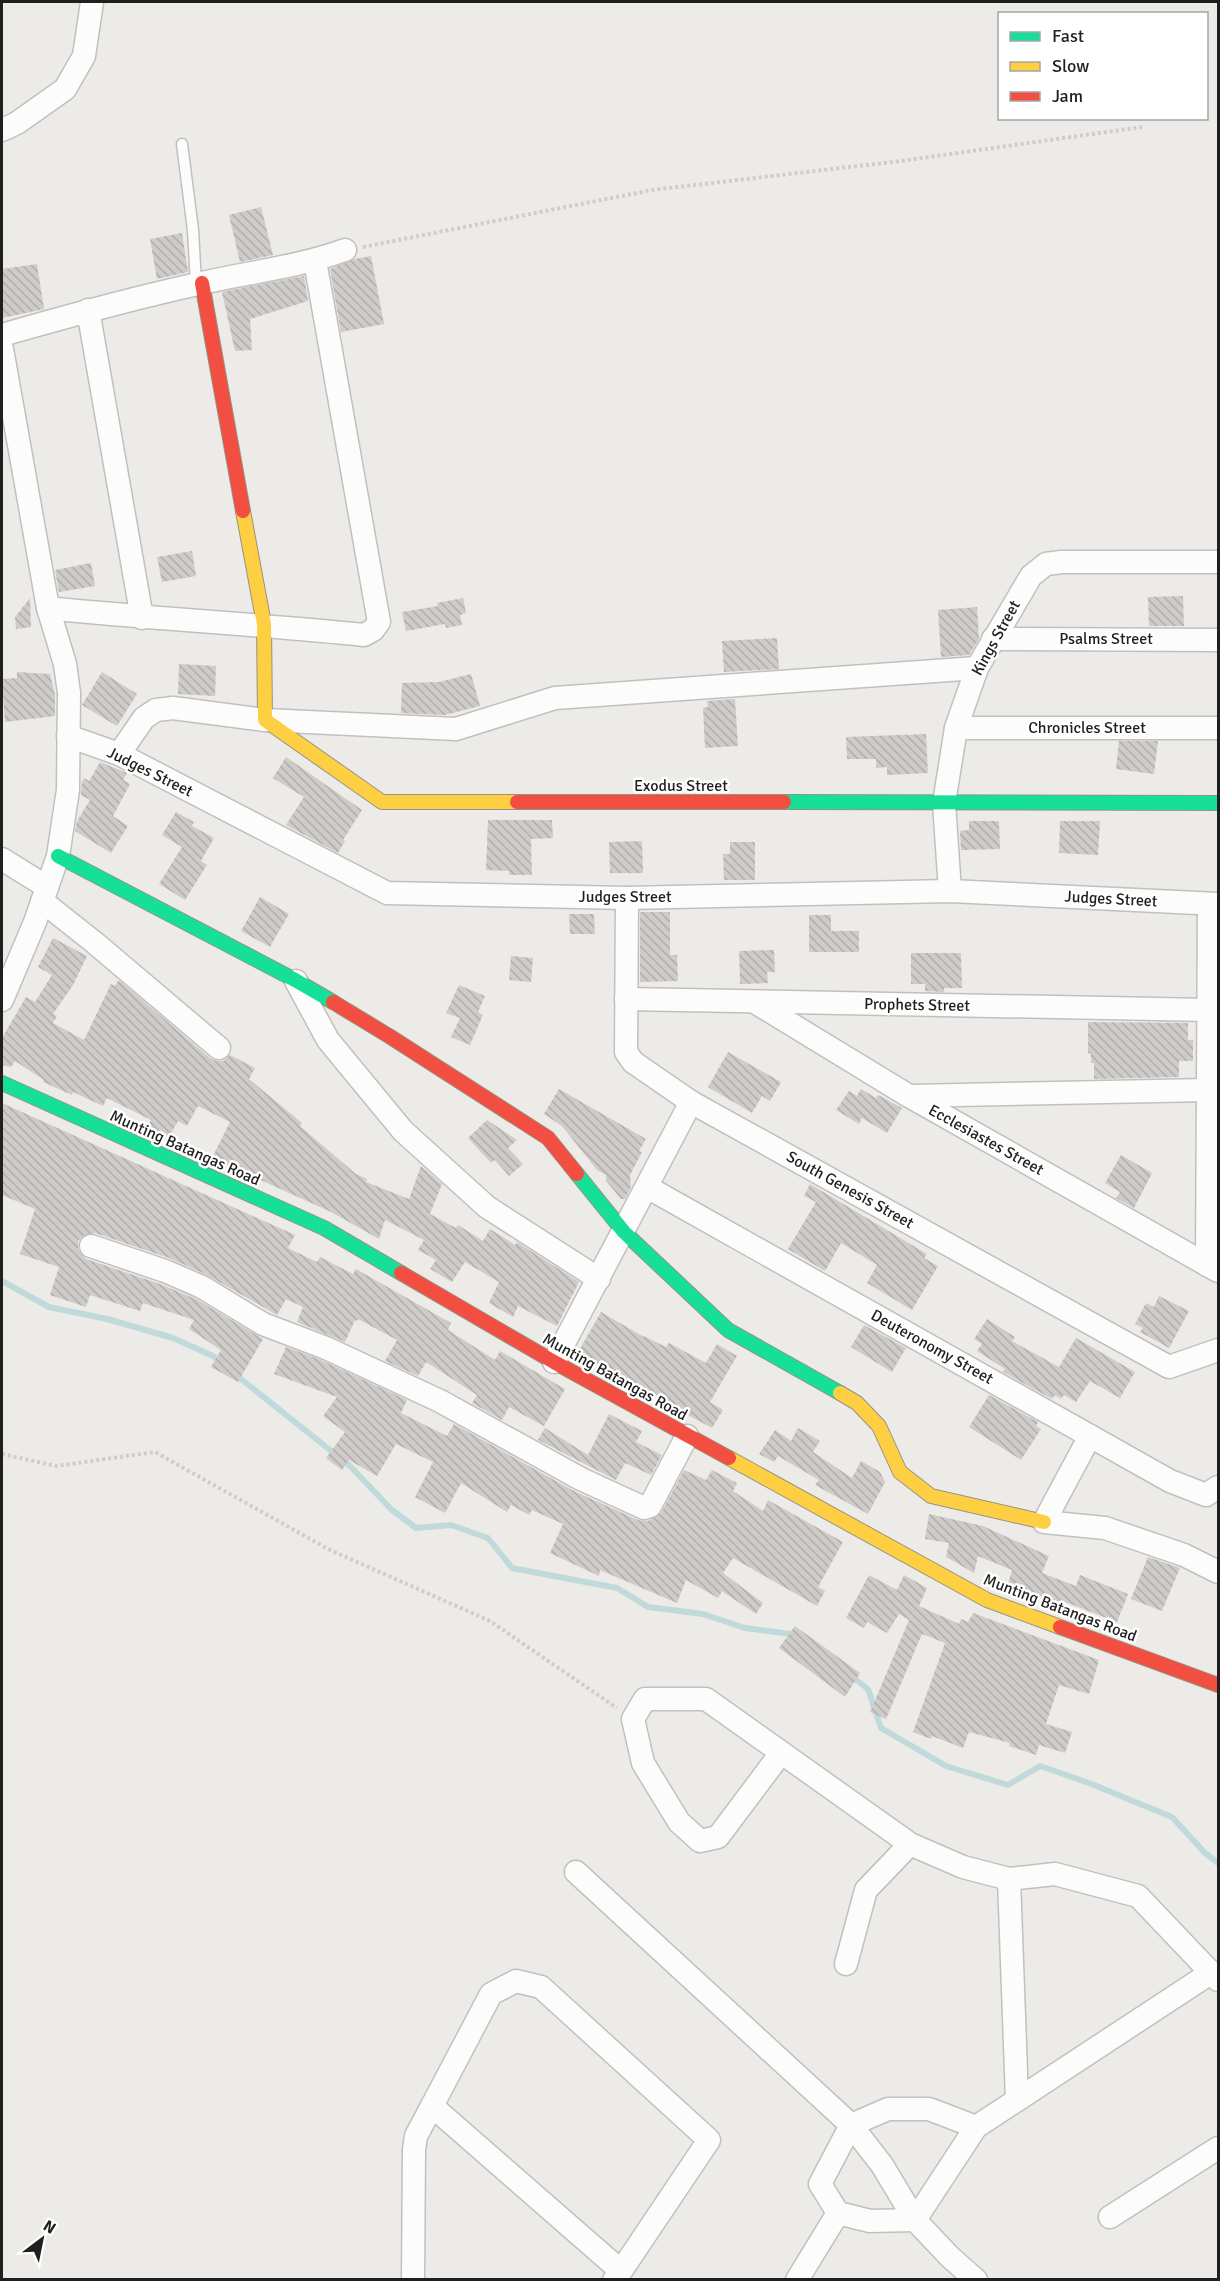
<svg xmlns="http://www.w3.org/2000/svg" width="1220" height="2281" viewBox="0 0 1220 2281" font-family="Signika,sans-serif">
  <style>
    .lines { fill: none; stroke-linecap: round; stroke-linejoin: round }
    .stream { stroke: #c0dadc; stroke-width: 6 }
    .building { fill: url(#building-back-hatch) }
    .lane-casing { stroke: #c0c0be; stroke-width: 13 }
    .street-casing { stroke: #c0c0be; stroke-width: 25 }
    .fast-casing { stroke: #959482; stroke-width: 16 }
    .slow-casing { stroke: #959482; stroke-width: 16 }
    .jam-casing { stroke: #959482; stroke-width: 16 }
    .path { stroke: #d6c9c8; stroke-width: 4; stroke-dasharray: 3 3; stroke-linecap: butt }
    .lane { stroke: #fcfcfc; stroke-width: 10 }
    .street { stroke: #fcfcfc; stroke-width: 22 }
    .fast { stroke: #16e098; stroke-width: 14 }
    .slow { stroke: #ffcf43; stroke-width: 14 }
    .jam { stroke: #f24e42; stroke-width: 14 }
    .labels { text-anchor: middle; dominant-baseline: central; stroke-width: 5; stroke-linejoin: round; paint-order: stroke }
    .street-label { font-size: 16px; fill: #1f1f1f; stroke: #fff }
  </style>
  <defs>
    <pattern id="building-back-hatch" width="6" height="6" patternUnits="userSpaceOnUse" patternTransform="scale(1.5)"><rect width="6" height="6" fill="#cecbc9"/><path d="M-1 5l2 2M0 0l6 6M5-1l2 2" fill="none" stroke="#b0aeac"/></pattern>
  </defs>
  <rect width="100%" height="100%" fill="#edebe8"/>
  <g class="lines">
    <g class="stream">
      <path d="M2,1281L49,1307L107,1319L173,1338L213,1356L221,1363"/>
      <path d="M236,1375L350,1466L392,1510L416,1528L451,1525L488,1538L512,1568L617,1588L648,1607L703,1614L745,1628L791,1634L795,1637"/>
      <path d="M850,1675L868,1689L881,1728L946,1766L1008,1785L1040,1766L1089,1783L1172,1817L1205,1853L1218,1863"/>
    </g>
  </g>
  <g class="building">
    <path d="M261,207L273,255L240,262L229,215Z"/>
    <path d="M182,233L188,272L157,279L150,239Z"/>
    <path d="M371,256L384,324L341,332L330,269L355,259Z"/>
    <path d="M37,264L44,309L2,318V269Z"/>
    <path d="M304,276L308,301L250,319L252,350L235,351L222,292Z"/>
    <path d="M192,551L196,576L162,582L157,557Z"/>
    <path d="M91,563L95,586L59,592L55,570Z"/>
    <path d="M1183,596L1184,626H1149L1148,597Z"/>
    <path d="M30,598L31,627L16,629L15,617Z"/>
    <path d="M463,598L466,613L460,615L462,625L446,628L445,624L406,631L402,612L438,606L437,603Z"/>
    <path d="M977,607L979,639L969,655L941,657L938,610Z"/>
    <path d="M777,638L779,669L724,672L722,641Z"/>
    <path d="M179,664L216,666L215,696L178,694Z"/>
    <path d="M17,672L50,674L55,695V716L5,722L2,679L17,678Z"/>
    <path d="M102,672L137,694L117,726L82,705Z"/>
    <path d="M471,674L480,706L445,715L401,713L402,683L439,682Z"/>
    <path d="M735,699L738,746L705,748L703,708L708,707L707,701Z"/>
    <path d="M926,734L928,773L887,775V767L876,768V759H847L846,737Z"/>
    <path d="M1119,741H1158L1154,774L1116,769Z"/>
    <path d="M286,757L362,810L343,840L345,841L338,853L286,825L304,797L273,778Z"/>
    <path d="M100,762L127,773L123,780L130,784L113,816L128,826L111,853L75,831L77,821L90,800L81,795L82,782L84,778L89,781Z"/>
    <path d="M176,812L194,822L192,826L214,838L201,861L207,865L185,900L159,884L182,847L162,835Z"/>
    <path d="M488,820H552L553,838L531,839L532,875H509V871L486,870Z"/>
    <path d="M969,821H999L1000,849L961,850L960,831L969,830Z"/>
    <path d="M1060,821H1100L1098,855L1059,853Z"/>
    <path d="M642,841L643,873H610L609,842Z"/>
    <path d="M730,842H755V880H724L723,854H730Z"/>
    <path d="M260,897L289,914L270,947L241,931Z"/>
    <path d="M640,912H670V955H677L678,981L640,982Z"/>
    <path d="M569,914H594L595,934H570Z"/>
    <path d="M809,915H831V931H859V952H809Z"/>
    <path d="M53,938L87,956L73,985L53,1014L57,1016L53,1023L84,1040L111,984L115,986L118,981L121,982L210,1058L216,1061H223L230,1055L255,1068L249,1079L302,1123L300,1126L356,1174L367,1179L366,1182L409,1199L421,1166L442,1184L430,1214L456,1228L458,1225L483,1241L490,1229L515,1245L517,1242L579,1282L557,1326L518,1306L513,1317L489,1303L499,1282L465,1262L452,1282L432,1270L430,1269L436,1260L418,1250L424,1240L385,1220L379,1239L331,1212L212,1158L230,1122L198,1106L187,1126L178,1121L169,1137L147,1127L151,1120L107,1098L103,1106L73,1092L72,1095L43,1082L44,1080L15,1061L11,1067L2,1065V1038L26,997L35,1002L52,975L38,967Z"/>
    <path d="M774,950L775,972H767L768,983L740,984L739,951Z"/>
    <path d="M911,953H961L962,988H944V992L925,991V984H911Z"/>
    <path d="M511,956L533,958L531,982L509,980Z"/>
    <path d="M459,985L485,996L478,1012L483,1015L470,1045L451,1037L460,1018L446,1013Z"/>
    <path d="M1088,1022L1188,1023V1040H1193V1061H1179V1077L1094,1079V1063H1091V1054L1088,1053Z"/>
    <path d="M728,1052L781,1082L770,1101L762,1096L752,1113L708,1087Z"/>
    <path d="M559,1089L646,1139L639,1151L642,1152L630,1175L631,1187L625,1199H621L606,1181V1175L597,1170L562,1126L544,1114Z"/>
    <path d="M861,1089L876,1098L878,1095L902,1108L887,1133L862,1118L859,1124L836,1110L849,1091L857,1096Z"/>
    <path d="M2,1103L295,1235L288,1248L317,1262L320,1257L353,1274L356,1269L451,1323L448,1330L495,1360L500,1351L565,1389L544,1426L509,1407L502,1420L472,1403L477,1395L426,1362L418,1376L385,1361L397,1340L358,1319L357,1321L355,1320L345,1342L297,1322L303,1307L286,1299L277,1315L207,1275L169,1258L95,1233L83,1236L78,1241V1249L86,1259L160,1284L196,1299L263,1339L238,1382L211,1367L221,1350L189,1329L194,1320L143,1303L140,1311L90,1295L86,1307L50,1295L59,1267L20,1254L35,1209L2,1195Z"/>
    <path d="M487,1120L517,1140L508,1148L523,1164L509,1176L495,1160L491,1163L468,1138Z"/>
    <path d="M1121,1155L1152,1173L1134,1208L1116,1198L1120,1192L1105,1183Z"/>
    <path d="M810,1184L927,1254L924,1258L938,1266L912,1310L867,1283L877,1265L841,1243L825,1271L788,1249L816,1202L804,1196Z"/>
    <path d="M1159,1296L1189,1311L1169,1348L1140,1332L1143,1328L1135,1324L1146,1303L1154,1307Z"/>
    <path d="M601,1312L644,1337V1336L666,1347L669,1343L706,1363L717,1344L737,1356L710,1402L723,1410L712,1428L686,1414L687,1412L641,1386L640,1388L577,1354Z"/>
    <path d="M987,1319L1015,1337L1012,1341L1059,1367L1076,1338L1135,1372L1120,1398L1090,1381L1076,1402L1064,1395L1061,1399L1055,1395L1052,1399L1003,1372L1005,1369L977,1351L982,1344L974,1339Z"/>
    <path d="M864,1325L906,1348L892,1372L851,1347Z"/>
    <path d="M286,1347L321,1360L407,1400L401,1413L447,1436L454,1424L574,1491L638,1520L648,1521L661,1513L684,1470L706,1480L712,1470L737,1483L733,1491L763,1511L768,1500L843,1542L818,1587L825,1591L817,1606L733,1558L723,1573L763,1603L756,1614L722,1591L718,1598L686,1580L677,1603L600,1570L599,1576L550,1553L563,1524L532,1510L529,1515L511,1505L507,1512L461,1483L445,1513L415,1497L433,1462L396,1444L377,1476L349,1460L342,1470L326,1458L345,1432L323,1416L337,1397L274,1374Z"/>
    <path d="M989,1395L1038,1422L1036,1426L1041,1429L1021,1460L969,1427Z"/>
    <path d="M609,1414L642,1431L636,1442L662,1455L651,1475L625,1463L616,1480L538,1440L545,1428L588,1455Z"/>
    <path d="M798,1428L820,1441L813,1452L852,1478L861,1461L880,1472L885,1482L868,1514L815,1485L819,1480L778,1456L774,1462L759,1454L775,1430L791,1441Z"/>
    <path d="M929,1514L983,1526L1049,1556L1042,1573L1076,1586L1080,1575L1128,1594L1117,1622L1065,1602L1063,1606L1008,1584L1012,1570L978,1556L974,1573L946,1557L949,1543L925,1539Z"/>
    <path d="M1148,1557L1180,1568L1162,1611L1131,1599Z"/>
    <path d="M869,1575L897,1590L904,1575L927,1588L919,1606L959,1624L961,1619L968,1622L973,1613L1099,1660L1089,1694L1059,1685L1046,1724L1072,1732L1065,1753L1039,1745L1036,1755L1009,1746L1010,1743L969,1732L963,1748L932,1736L931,1739L913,1732L945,1643L922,1634L886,1719L870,1712L909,1620L899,1614L887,1633L867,1622L864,1628L846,1618Z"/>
    <path d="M795,1626L860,1673L845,1697L779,1648Z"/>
  </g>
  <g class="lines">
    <defs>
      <path id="lane" d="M182,144L193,230L196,284"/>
      <g id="street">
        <path d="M2,130L17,123L65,89L84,56L92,2"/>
        <path d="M88,310L142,618"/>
        <path d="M2,335C68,316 134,298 202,283C250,272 298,267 345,250"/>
        <path d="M2,349L48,608C153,619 259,624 364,635L373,630L379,622L315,261"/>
        <path d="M993,639L1218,640"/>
        <path d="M956,728H1218"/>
        <path d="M68,736L119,754L387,893L627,898L950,891L1218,904"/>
        <path d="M119,754L144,718L156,710L173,708L265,720L456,729L555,698L977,668"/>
        <path d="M2,859L47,887"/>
        <path d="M950,891L944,803L956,728L977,668L1031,576L1046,564L1061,562H1218"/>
        <path d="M627,898L626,1052L633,1062L691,1102L1169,1367L1218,1350"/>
        <path d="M42,901L95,943L219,1048"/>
        <path d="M296,981L328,1040L403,1131L487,1207L599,1279"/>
        <path d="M626,999L1208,1010"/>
        <path d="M2,1000L35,922L58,856L68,790L69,693L65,664L48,608"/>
        <path d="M758,1004L909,1096L1218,1271"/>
        <path d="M910,1096L1208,1090"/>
        <path d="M647,1187L1170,1481L1206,1495L1218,1487"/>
        <path d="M91,1246L165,1271L202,1287L263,1324L326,1348L440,1401L581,1479L644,1508L650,1506L687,1436"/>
        <path d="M1207,1265L1209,904"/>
        <path d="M554,1362L691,1102"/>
        <path d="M1090,1436L1044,1522L1105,1528L1184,1555L1218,1572"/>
        <path d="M781,1753L718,1837L700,1841L679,1822L643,1763L633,1719L645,1699H706L910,1844L963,1867L1009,1879L1055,1874L1138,1896L1218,1980"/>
        <path d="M576,1872L851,2125L882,2165L915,2220L950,2257L976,2280"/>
        <path d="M1009,1879L1017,2100"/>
        <path d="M846,1964L866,1890L910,1844"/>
        <path d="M976,2127L929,2109H888L851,2125L820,2184L838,2213L870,2221L915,2220L976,2127L1212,1972"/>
        <path d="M1110,2217L1218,2148"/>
        <path d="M413,2280L414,2150L416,2136L432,2106"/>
        <path d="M614,2280L621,2271L709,2140L541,1987L516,1981L491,1994L432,2106L621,2271"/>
        <path d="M797,2280L838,2213"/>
      </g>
      <g id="fast">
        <path d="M784,802L1218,803"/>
        <path d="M58,856L295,980L333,1002"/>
        <path d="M2,1083L324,1228L401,1273"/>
        <path d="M577,1174L624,1232L728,1330L840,1393"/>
      </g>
      <g id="slow">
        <path d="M243,511L264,624L265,720L382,802H517"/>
        <path d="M840,1393L857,1403L879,1426L900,1472L931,1496L1044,1522"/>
        <path d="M729,1458L987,1600L1060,1627"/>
      </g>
      <g id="jam">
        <path d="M202,283L243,511"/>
        <path d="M517,802H784"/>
        <path d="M333,1002L389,1036L548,1138L577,1174"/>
        <path d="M401,1273L554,1362L729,1458"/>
        <path d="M1060,1627L1218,1685"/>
      </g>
    </defs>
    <use href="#lane" class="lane-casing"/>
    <use href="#street" class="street-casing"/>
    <use href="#fast" class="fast-casing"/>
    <use href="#slow" class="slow-casing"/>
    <use href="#jam" class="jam-casing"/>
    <g class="path">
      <path d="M363,247L652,190L901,161L1142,127"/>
      <path d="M2,1454L56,1466L155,1452L328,1549L490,1621L617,1708"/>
    </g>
    <use href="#lane" class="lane"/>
    <use href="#street" class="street"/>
    <use href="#fast" class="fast"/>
    <use href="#slow" class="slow"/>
    <use href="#jam" class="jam"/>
  </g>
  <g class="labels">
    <g class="street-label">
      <text transform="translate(996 638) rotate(-61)">Kings Street</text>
      <text x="1106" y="639">Psalms Street</text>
      <text x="1087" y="728">Chronicles Street</text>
      <text transform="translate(150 772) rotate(26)">Judges Street</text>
      <text x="681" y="786">Exodus Street</text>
      <text x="625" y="897">Judges Street</text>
      <text transform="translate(1111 899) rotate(3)">Judges Street</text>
      <text transform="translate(917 1005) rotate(1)">Prophets Street</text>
      <text transform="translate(986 1140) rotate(29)">Ecclesiastes Street</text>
      <text transform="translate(185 1148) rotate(24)">Munting Batangas Road</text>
      <text transform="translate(850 1190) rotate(29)">South Genesis Street</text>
      <text transform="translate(932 1347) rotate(29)">Deuteronomy Street</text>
      <text transform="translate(615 1377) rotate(29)">Munting Batangas Road</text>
      <text transform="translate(1060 1608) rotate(21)">Munting Batangas Road</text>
    </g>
  </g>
  <rect width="1220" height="2281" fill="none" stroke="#1f1f1f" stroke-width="6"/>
  <rect x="998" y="12" width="210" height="108" fill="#ffffff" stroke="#a5a5a5" stroke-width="1.5"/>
  <rect x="1010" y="32" width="30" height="9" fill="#16e098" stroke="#a5a5a5" stroke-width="1.5"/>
  <text x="1052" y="42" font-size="18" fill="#1f1f1f">Fast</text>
  <rect x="1010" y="62" width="30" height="9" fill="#ffcf43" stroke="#a5a5a5" stroke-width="1.5"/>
  <text x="1052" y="72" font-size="18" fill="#1f1f1f">Slow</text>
  <rect x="1010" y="92" width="30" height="9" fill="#f24e42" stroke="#a5a5a5" stroke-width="1.5"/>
  <text x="1052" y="102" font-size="18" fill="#1f1f1f">Jam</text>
  <g transform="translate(42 2239) rotate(32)" stroke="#ffffff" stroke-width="4.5" paint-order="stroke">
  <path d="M0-4.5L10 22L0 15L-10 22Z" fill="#1f1f1f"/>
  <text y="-9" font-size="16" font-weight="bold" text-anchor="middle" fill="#1f1f1f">N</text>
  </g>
</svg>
